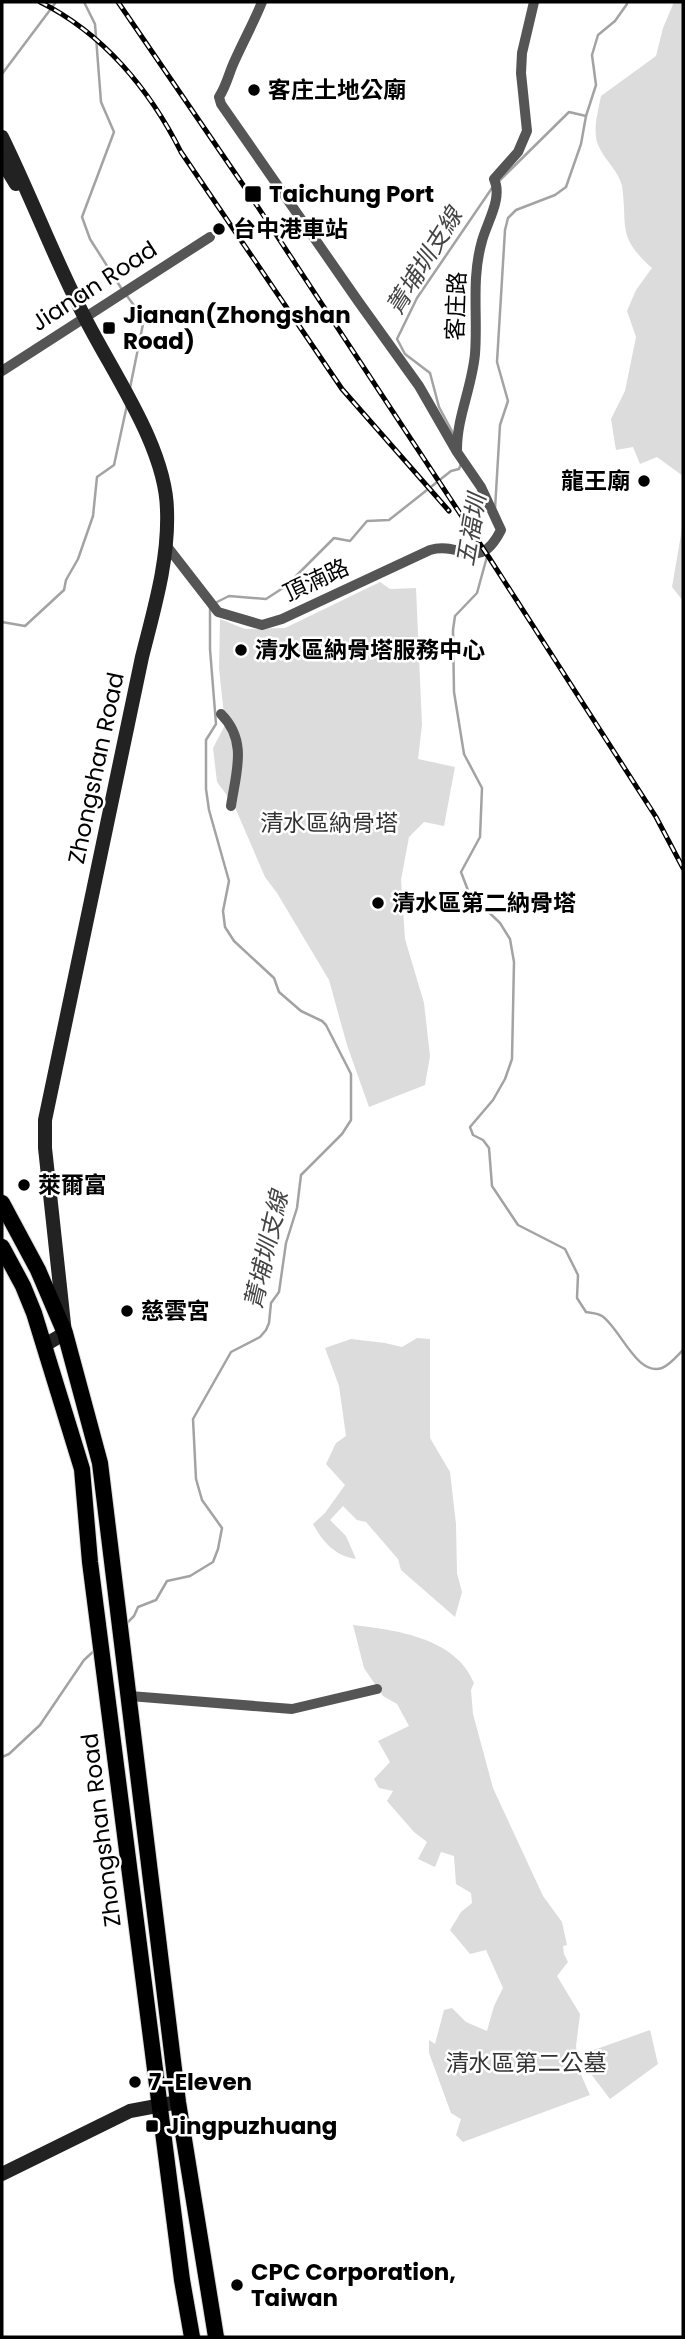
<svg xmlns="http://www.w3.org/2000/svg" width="685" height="2339" viewBox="0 0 685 2339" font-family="Poppins,'Noto Sans TC',sans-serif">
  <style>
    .green { fill: #dcdcdc }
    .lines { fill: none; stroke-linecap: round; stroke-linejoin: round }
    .stream { stroke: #a3a3a3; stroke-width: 2.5 }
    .primary-casing { stroke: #dbdbdb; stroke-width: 18 }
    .street { stroke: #555; stroke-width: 10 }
    .secondary { stroke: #222; stroke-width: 14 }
    .primary { stroke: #000; stroke-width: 16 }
    .rail-casing { stroke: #000; stroke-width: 5 }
    .rail { stroke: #fff; stroke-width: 2.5; stroke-dasharray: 8; stroke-linecap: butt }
    .poi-dot { fill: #000; stroke: #fff; stroke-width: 2.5 }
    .labels { text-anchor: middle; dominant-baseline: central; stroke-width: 5; stroke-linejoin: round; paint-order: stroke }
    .poi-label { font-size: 23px; font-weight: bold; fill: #000; stroke: #fff; text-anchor: start }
    .street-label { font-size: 23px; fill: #000; stroke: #fff }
    .park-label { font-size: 23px; fill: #333; stroke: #fff }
    .water-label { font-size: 24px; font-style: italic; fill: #444; stroke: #fff }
  </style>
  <rect width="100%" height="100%" fill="#fff"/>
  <g class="green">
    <path d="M674,2H683V476L657,457L640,464L633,447L616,450L611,419L625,391L636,337L627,311L636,290L652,268C616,236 628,227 622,186C619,172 606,161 600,149C591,133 598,113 601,96L656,56L663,28Z"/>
    <path d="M683,523V601L672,587Z"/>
    <path d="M380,582L390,589L416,588L422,725L418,759L455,767L444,826L424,822L409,837L401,880L405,939L424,1003L430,1056L425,1085L369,1107L347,1045L329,980L277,893L265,877L234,805L217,782L213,748L225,725L219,668L220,619L245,629L285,628Z"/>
    <path d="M417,1338L430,1339V1438L450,1472L456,1524L457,1573L462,1592L455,1617L401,1570L398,1559L366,1522L357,1520L343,1506L330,1520L346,1536L356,1559C335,1556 323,1542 313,1524L325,1513L345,1485L326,1464L336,1443L346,1436L339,1386L325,1348L351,1339L385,1343L402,1347Z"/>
    <path d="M353,1625C396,1630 456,1638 474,1683L471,1690L473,1714L493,1788L543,1896L562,1922L567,1945L563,1946L564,1954L568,1962L557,1976L580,2014L576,2046L579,2070L590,2095L463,2142L456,2135L461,2119L451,2113L429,2053V2040L435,2044L444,2010L452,2008L466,2022L487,2031L494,2006L503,1988L486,1950L470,1954L450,1930L461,1912L472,1903L471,1893L456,1884L454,1856L441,1852L435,1867L418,1859L427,1842L414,1832L387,1801L393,1791L379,1788L374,1779L390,1762L378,1741L409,1726L397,1704L383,1696L364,1668Z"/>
    <path d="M650,2030L658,2064L610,2099L591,2074V2051Z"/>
  </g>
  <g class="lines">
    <g class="stream">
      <path d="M84,2L95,24L101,102L114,132L82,217L90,239L123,291"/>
      <path d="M2,74L56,2"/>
      <path d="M499,181L569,112L586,116"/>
      <path d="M127,296L144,319L130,388"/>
      <path d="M454,435L439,407L430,373L405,354L397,339L417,298L492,188"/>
      <path d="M495,509L500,425L508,401L497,362L505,230L508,218L516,210L555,195L566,187L581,144L586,116L596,85L592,55L598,35L615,21L627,4V2"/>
      <path d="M488,553L477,593L455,616L453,630L454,692L464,754L482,788L480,837L461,872L469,893L500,923L510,939L514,962L512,1059L505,1079L493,1100L470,1127L473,1135L483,1140L489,1148L492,1186L518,1225L565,1249L578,1275L577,1298L586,1312C591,1313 598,1313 602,1316C620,1328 637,1377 662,1368C670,1365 677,1356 683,1350"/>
      <path d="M215,603L229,596L266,599L286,586L334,538L350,541L367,521L389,520L451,471L459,469L461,464"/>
      <path d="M2,622L25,626L64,590L66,580L78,559L93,516L97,477L114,465L127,405"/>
      <path d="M127,1623L134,1616L138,1607L156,1600L167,1581L190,1576L213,1562L218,1549L222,1528L202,1500L196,1479L193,1419L231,1352L260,1337L266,1330L269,1323L271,1303L279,1292L286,1243L297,1208L301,1175L342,1134L351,1120V1074L326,1025L322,1021L301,1011L279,992L274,978L234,941L225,927L223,911L229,881L209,810L206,789V740L216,724L210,649V607"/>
      <path d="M2,1757L9,1754L40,1725L84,1660L95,1650"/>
    </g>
    <defs>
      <g id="primary">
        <path d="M2,1203L38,1270L65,1333L100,1463L178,2102L216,2337"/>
        <path d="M2,1247L23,1286L34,1313L82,1469L90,1562L182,2280L192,2337"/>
      </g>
    </defs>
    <use href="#primary" class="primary-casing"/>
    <g class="street">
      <path d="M2,371L210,237"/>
      <path d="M457,449C457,417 472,387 475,354C478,316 471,279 482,241C487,222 503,198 494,179L518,152L527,131L521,73L522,53L534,2"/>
      <path d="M166,545L218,612L262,625L282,619L430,550C462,541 479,574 501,530L481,487L457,452L419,386L358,301L221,104L219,97C227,85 229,72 235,60C244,40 254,22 262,2"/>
      <path d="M221,714C248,741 236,772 231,806"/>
      <path d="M130,1696L292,1709L377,1689"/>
    </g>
    <g class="secondary">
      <path d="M2,137C31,196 54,258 84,316C112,372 166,447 167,510C169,560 154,609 142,657L45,1120V1148L65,1333L45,1345"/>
      <path d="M2,161L16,184"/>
      <path d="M2,2174L130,2111L178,2102"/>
    </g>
    <use href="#primary" class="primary"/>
    <defs>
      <g id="rail">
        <path d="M40,2C103,33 150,90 181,152L342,389L449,511"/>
        <path d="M118,2L250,195L490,559L656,817L683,868"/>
      </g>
    </defs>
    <use href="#rail" class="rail-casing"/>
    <use href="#rail" class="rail"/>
  </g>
  <g class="poi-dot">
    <circle cx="254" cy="90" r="7"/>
    <rect x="244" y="185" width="18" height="18" rx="3.5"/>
    <circle cx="219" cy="229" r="7"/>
    <rect x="102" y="321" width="14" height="14" rx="3.5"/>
    <circle cx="644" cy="481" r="7"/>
    <circle cx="241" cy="650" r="7"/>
    <circle cx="378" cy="903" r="7"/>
    <circle cx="24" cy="1185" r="7"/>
    <circle cx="127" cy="1311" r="7"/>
    <circle cx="135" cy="2082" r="7"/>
    <rect x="145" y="2119" width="14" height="14" rx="3.5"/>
    <circle cx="237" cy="2285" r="7"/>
  </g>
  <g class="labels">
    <g class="poi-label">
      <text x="268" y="90">客庄土地公廟</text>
      <text x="269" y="194">Taichung Port</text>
      <text x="233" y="229">台中港車站</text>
      <text x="123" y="315">Jianan(Zhongshan<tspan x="123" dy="26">Road)</tspan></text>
      <text x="630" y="481" text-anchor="end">龍王廟</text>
      <text x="255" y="650">清水區納骨塔服務中心</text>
      <text x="392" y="903">清水區第二納骨塔</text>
      <text x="38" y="1185">萊爾富</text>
      <text x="141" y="1311">慈雲宮</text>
      <text x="149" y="2082">7-Eleven</text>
      <text x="166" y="2126">Jingpuzhuang</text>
      <text x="251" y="2272">CPC Corporation,<tspan x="251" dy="26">Taiwan</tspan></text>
    </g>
    <g class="street-label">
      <text transform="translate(94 286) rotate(-33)">Jianan Road</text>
      <text transform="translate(456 306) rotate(-88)">客庄路</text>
      <text transform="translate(316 580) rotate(-25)">頂湳路</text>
      <text transform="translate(96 768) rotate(-78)">Zhongshan Road</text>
      <text transform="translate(101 1830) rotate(-97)">Zhongshan Road</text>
    </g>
    <g class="park-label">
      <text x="329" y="823">清水區納骨塔</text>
      <text x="526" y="2063">清水區第二公墓</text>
    </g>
    <g class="water-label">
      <text transform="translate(424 261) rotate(-58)">菁埔圳支線</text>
      <text transform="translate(471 530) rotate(-80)">五福圳</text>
      <text transform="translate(266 1250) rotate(-77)">菁埔圳支線</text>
    </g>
  </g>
  <rect width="685" height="2339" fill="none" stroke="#000000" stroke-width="7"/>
</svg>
